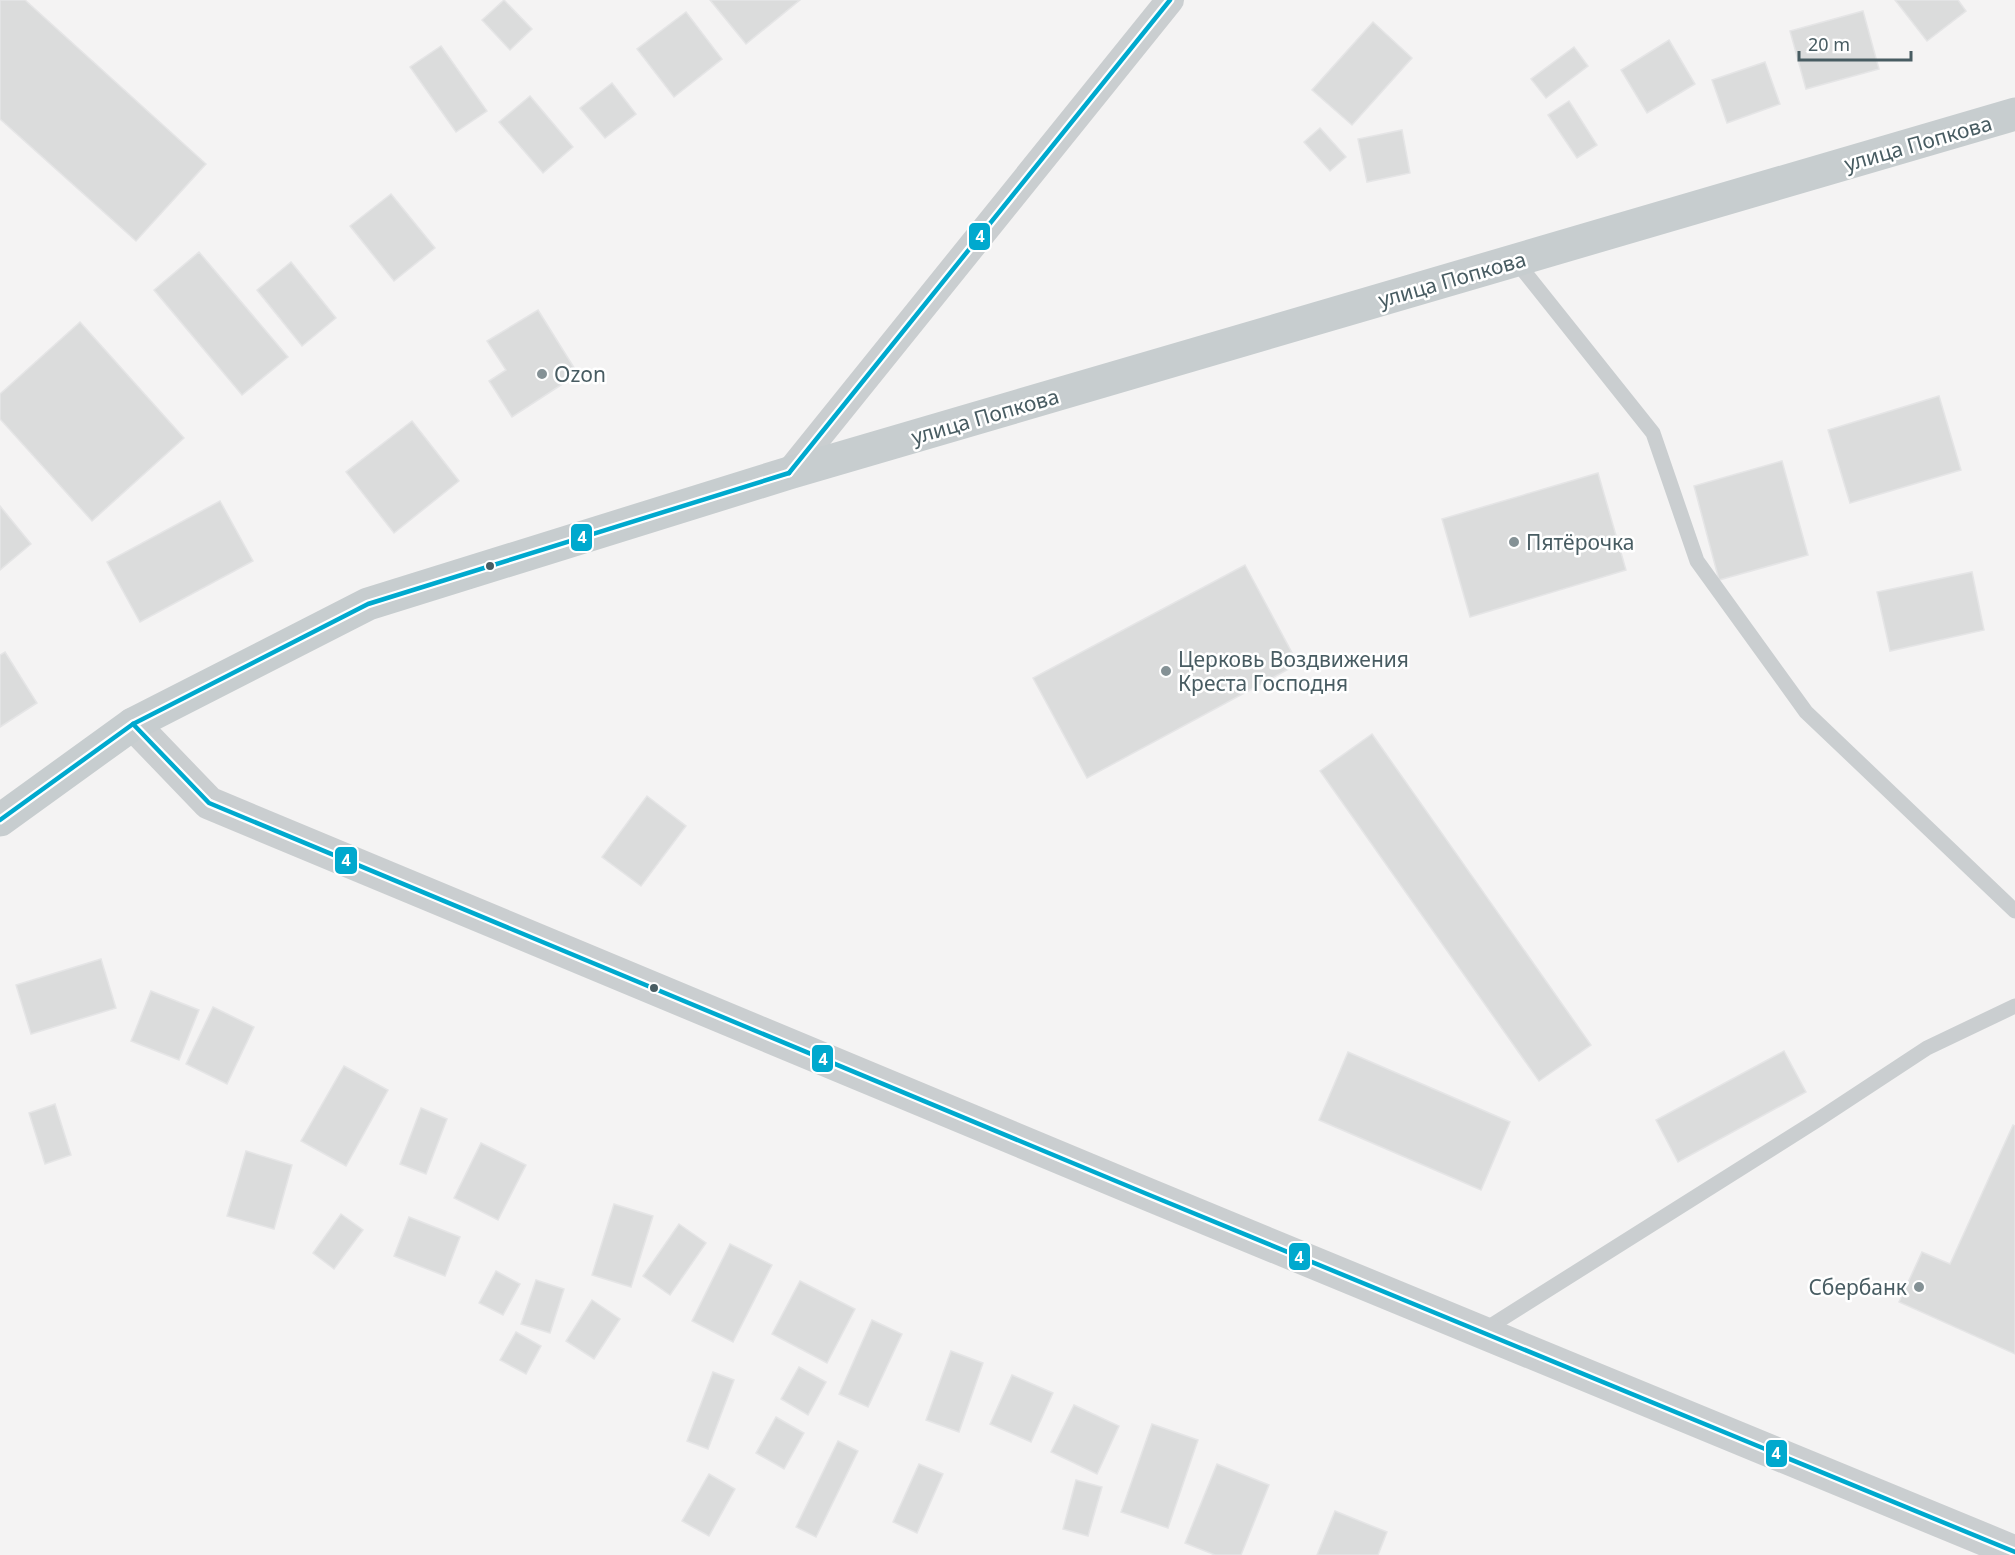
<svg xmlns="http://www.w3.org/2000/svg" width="2015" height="1555" viewBox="0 0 2015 1555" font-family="'Noto Sans',sans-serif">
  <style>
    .building { fill: #dbdcdc; stroke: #e5e5e6; stroke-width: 1.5 }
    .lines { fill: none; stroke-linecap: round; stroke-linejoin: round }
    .service { stroke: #caced0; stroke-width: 15 }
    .minor { stroke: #caced0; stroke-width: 28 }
    .tertiary { stroke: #caced0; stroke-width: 33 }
    .primary { stroke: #c7cdcf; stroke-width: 33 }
    .bus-1-casing { stroke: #fff; stroke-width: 9 }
    .bus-1 { stroke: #00a9ce; stroke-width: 4.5 }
    .poi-dot { fill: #849195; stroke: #fff; stroke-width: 2 }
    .bus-dot { fill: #485c62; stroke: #fff; stroke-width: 2 }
    .labels { text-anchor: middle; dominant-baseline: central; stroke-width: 5; stroke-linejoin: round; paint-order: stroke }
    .street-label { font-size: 21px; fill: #485c62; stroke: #fff }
    .poi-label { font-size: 21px; fill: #485c62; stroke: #fff; text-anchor: start }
    .line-badge { stroke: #fff; stroke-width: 2 }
    .badge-label { font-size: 16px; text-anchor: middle; font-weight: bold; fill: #fff }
  </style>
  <rect width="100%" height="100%" fill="#f4f3f3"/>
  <g class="building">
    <path d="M0,0H25L206,164L136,241L0,119Z"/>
    <path d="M504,0L532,29L510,50L482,20Z"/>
    <path d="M710,0H800L746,44Z"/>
    <path d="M1895,0H1958L1966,11L1927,41Z"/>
    <path d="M1863,11L1879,69L1806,89L1790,31Z"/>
    <path d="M686,12L722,59L674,97L637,49Z"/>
    <path d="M1373,22L1412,58L1352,125L1312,90Z"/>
    <path d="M1669,40L1695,84L1647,113L1621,70Z"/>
    <path d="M441,46L487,111L456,132L410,67Z"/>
    <path d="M1574,47L1588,66L1546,98L1531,79Z"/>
    <path d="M1765,62L1780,104L1727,123L1712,80Z"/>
    <path d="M612,83L636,114L605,138L580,108Z"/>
    <path d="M530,96L573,147L543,173L499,122Z"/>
    <path d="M1569,101L1597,145L1577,158L1548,115Z"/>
    <path d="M1320,128L1346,157L1330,171L1304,142Z"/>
    <path d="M1402,130L1410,173L1367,182L1358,139Z"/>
    <path d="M391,194L435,248L394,281L350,226Z"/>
    <path d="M199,252L288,357L242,395L154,290Z"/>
    <path d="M291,262L336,318L302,346L257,290Z"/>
    <path d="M538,310L578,374L512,417L489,381L506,370L487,341Z"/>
    <path d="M80,322L184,438L92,521L0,419V394Z"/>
    <path d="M1939,396L1961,470L1850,503L1828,430Z"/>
    <path d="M412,421L459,481L394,533L346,472Z"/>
    <path d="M1782,461L1808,555L1719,580L1694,486Z"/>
    <path d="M1598,473L1626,570L1470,617L1442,519Z"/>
    <path d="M220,501L253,561L140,622L107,562Z"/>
    <path d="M0,506L31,544L0,570Z"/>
    <path d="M1245,565L1298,664L1087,778L1033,678Z"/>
    <path d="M1972,572L1984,630L1890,651L1877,592Z"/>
    <path d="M5,652L37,703L0,727V655Z"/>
    <path d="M1372,734L1591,1045L1539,1081L1320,771Z"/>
    <path d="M647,796L686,826L641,886L602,857Z"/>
    <path d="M101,959L116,1008L31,1034L16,985Z"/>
    <path d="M151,991L199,1010L179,1060L131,1041Z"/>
    <path d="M213,1007L254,1027L227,1084L186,1064Z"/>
    <path d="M1784,1051L1806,1092L1678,1162L1656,1120Z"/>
    <path d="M1348,1052L1510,1122L1481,1190L1319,1120Z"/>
    <path d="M344,1066L388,1090L346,1166L301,1141Z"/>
    <path d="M55,1104L71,1155L45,1164L29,1113Z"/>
    <path d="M421,1108L447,1119L426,1174L400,1164Z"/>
    <path d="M2013,1125L2015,1126V1354L1899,1302L1922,1252L1950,1264Z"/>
    <path d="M481,1143L526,1165L498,1220L454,1198Z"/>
    <path d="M246,1151L292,1165L274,1229L227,1216Z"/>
    <path d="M614,1204L653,1216L631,1287L592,1275Z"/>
    <path d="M341,1214L363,1230L334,1269L313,1253Z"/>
    <path d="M409,1217L460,1237L445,1276L394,1256Z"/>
    <path d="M679,1224L706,1243L670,1295L643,1276Z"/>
    <path d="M730,1244L772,1265L733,1342L692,1321Z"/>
    <path d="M496,1271L520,1284L503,1315L479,1303Z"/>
    <path d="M536,1280L564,1289L550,1333L521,1324Z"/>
    <path d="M800,1281L855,1309L827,1363L772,1334Z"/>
    <path d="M592,1300L620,1319L594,1359L566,1341Z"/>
    <path d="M872,1320L902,1334L868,1407L839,1394Z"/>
    <path d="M516,1332L541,1346L526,1374L500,1360Z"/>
    <path d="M951,1351L983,1363L959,1432L926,1420Z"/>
    <path d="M799,1367L826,1382L808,1415L781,1399Z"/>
    <path d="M713,1372L734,1380L708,1449L687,1441Z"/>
    <path d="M1012,1375L1053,1393L1031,1442L990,1424Z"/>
    <path d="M1074,1405L1119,1426L1097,1474L1051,1452Z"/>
    <path d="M776,1417L804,1433L784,1469L756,1453Z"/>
    <path d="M1152,1424L1198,1440L1168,1528L1121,1512Z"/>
    <path d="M838,1441L858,1451L816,1537L796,1527Z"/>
    <path d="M919,1464L943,1474L917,1533L893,1522Z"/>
    <path d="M1217,1464L1269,1485L1241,1555H1215L1185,1543Z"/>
    <path d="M709,1474L735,1489L709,1536L682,1521Z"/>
    <path d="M1076,1480L1102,1487L1088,1536L1063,1529Z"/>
    <path d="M1335,1511L1387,1532L1378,1555H1317Z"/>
  </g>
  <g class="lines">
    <g class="service">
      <path d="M1515,260L1653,433L1697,561L1806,712L2015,911"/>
      <path d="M1481,1332L1819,1119L1927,1048L2015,1006"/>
    </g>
    <path class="minor" d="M789,473L1170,0"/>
    <path class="tertiary" d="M133,724L209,803L1147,1194L2015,1552"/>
    <path class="primary" d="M0,820L133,724L368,604L789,473L2015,114"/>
    <defs>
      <g id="bus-1">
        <path d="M789,473L1170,0"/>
        <path d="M133,724L209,803L1147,1194L2015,1552"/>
        <path d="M0,820L133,724L368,604L789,473"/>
      </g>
    </defs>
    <use href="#bus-1" class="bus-1-casing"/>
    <use href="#bus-1" class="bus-1"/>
  </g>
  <g class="poi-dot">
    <circle cx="542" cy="374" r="6"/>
    <circle cx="1514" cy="542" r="6"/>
    <circle cx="1166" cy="671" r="6"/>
    <circle cx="1919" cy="1287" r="6"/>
  </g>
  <g class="bus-dot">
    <circle cx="490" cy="566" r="5"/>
    <circle cx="654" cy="988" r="5"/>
  </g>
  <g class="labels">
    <g class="street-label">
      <text transform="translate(1918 143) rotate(-16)">улица Попкова</text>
      <text transform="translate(1452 279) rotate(-16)">улица Попкова</text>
      <text transform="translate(985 416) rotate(-16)">улица Попкова</text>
    </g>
    <g class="poi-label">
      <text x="554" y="374">Ozon</text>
      <text x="1526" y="542">Пятёрочка</text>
      <text x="1178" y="659">Церковь Воздвижения<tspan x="1178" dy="24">Креста Господня</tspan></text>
      <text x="1907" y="1287" text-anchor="end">Сбербанк</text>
    </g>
  </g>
  <g class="line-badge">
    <rect x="968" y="222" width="23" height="29" rx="6" fill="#00a9ce"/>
    <rect x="570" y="523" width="23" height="29" rx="6" fill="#00a9ce"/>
    <rect x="334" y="846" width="24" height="29" rx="6" fill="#00a9ce"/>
    <rect x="811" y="1044" width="23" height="29" rx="6" fill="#00a9ce"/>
    <rect x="1288" y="1242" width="23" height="29" rx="6" fill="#00a9ce"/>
    <rect x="1765" y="1439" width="23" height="29" rx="6" fill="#00a9ce"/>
  </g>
  <g class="badge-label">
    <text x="980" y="242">4</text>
    <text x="582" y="543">4</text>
    <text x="346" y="866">4</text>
    <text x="823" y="1065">4</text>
    <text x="1299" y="1263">4</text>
    <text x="1776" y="1459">4</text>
  </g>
  <path d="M1799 51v9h112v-9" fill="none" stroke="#485c62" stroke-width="3"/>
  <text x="1808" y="51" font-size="18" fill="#485c62" stroke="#ffffff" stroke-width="4.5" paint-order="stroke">20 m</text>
</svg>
